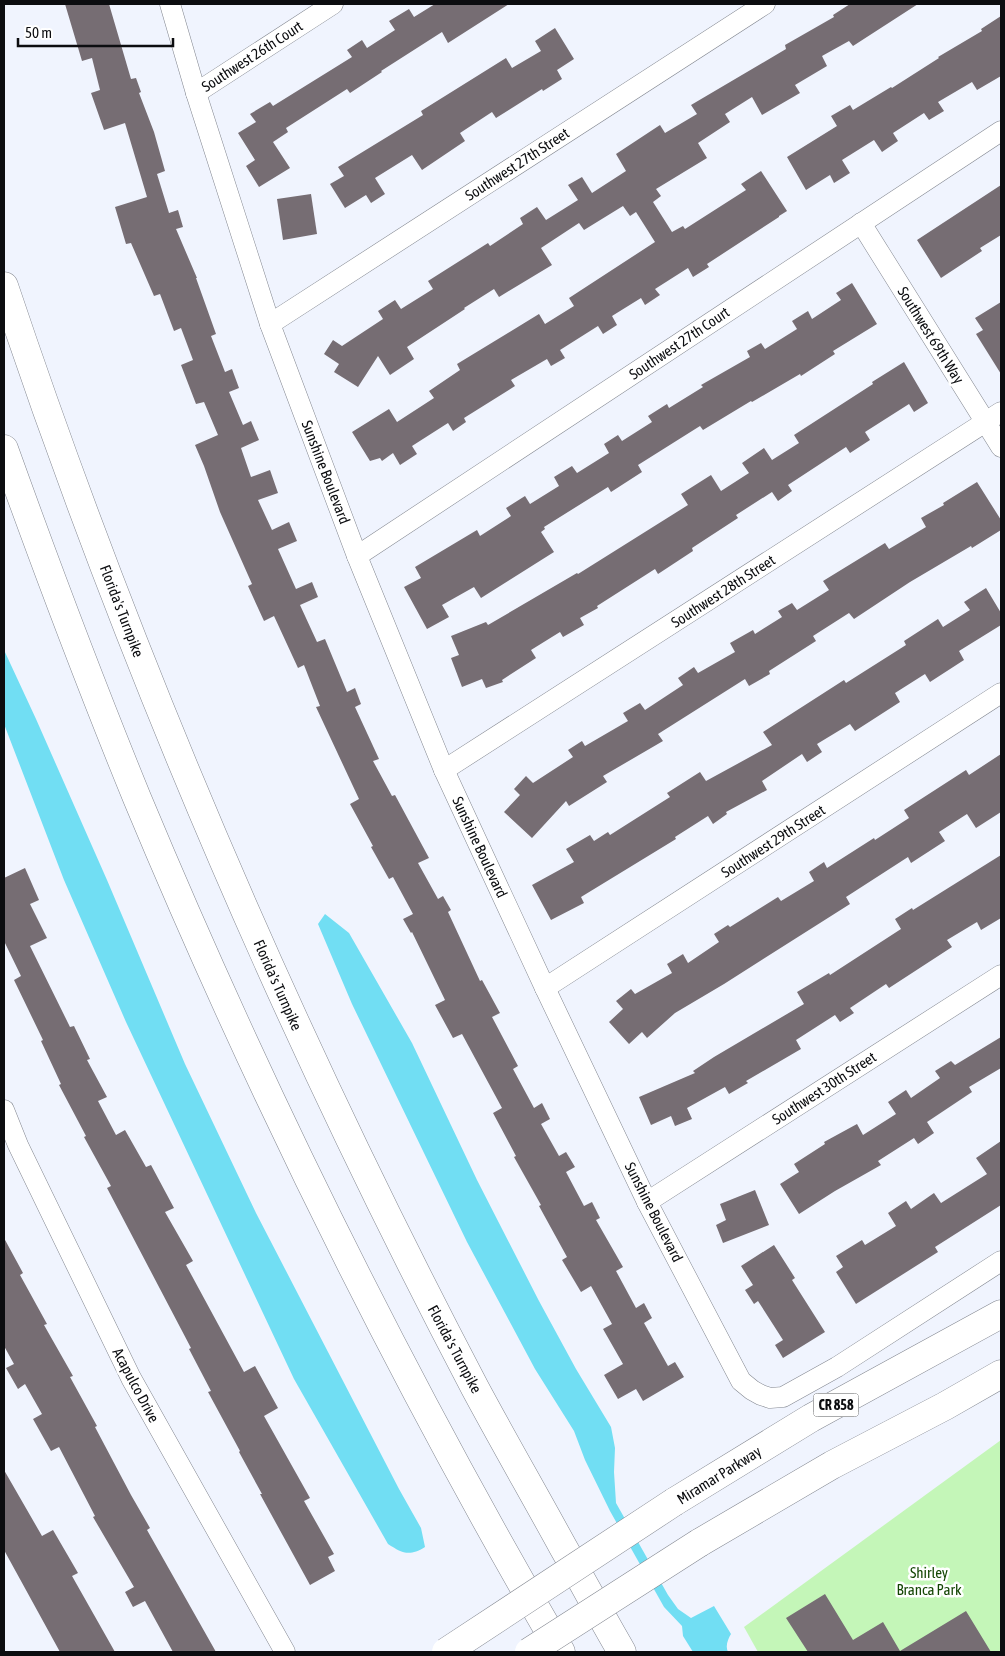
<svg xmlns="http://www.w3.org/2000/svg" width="1005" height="1656" viewBox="0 0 1005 1656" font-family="'Asap Condensed',sans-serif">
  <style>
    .green { fill: #c4f6b8 }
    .water { fill: #71def3 }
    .building { fill: #766d73 }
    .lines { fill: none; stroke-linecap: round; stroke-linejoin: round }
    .minor-casing { stroke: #838790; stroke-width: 21 }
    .primary-casing { stroke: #838790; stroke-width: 29 }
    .motorway-casing { stroke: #838790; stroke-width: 29 }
    .minor { stroke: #fff; stroke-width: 20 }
    .primary { stroke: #fff; stroke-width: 28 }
    .motorway { stroke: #fff; stroke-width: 28 }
    .primary-bridge-casing { stroke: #838790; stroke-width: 29; stroke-linecap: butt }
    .primary-bridge { stroke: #fff; stroke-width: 28 }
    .labels { text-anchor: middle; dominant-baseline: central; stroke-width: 5; stroke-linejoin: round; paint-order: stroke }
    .shield { fill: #fff; stroke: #555658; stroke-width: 1 }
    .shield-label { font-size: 14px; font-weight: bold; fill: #0c0d10 }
    .street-label { font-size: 15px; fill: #0c0d10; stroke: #fff }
    .park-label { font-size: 15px; fill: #144604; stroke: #fff }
  </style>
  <rect width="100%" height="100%" fill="#f0f4fe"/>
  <path class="green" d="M1001,1440V1652H758L744,1627Z"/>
  <g class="water">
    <path d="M4,650L36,719L107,880L185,1064L256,1213L399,1489L421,1528L425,1547C409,1557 402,1553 388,1544L294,1379L126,1022L64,880L4,724Z"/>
    <path d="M325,914L349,933L412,1043L477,1180L539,1301L576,1369L611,1427L615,1448L614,1472L616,1503L668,1595L678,1609L691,1618L714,1606L731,1634C728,1639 725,1646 728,1652H693L683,1636L682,1626L664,1607L610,1511L585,1460L574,1431L535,1369L467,1242L352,1004L318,924Z"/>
  </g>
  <g class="building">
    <path d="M65,4H109L131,79L136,78L141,92L139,93L154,132L165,171L157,174L169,213L178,210L183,227L176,229L197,278H196L216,334L211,336L225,372L232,369L239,388L229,392L243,425L251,421L259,440L241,448L251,477L270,470L278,493L258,500L272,530L289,522L297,541L278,549L296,589L312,582L318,597L300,605L317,642L325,639L347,692L355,688L361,704L355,707L379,759L373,761L392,796L395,795L429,858L418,863L438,899L443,896L451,910L448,912L480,981L482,980L500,1013L492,1017L518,1066L513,1069L534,1108L542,1103L550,1119L541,1124L559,1156L566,1152L575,1167L566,1172L584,1206L592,1202L600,1218L596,1220L623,1267L616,1271L636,1308L644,1303L652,1318L644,1323L668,1366L675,1362L684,1377L643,1401L636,1389L618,1399L604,1375L623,1364L603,1329L612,1324L591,1286L581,1292L562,1260L567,1257L539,1206L541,1205L514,1157L516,1156L493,1113L502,1108L462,1034L453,1038L435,1005L445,1000L412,932L411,933L403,919L413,914L393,877L389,879L371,847L373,846L350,804L359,799L316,707L320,706L304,665L298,668L274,616L264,621L248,586L252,584L220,512L204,466L195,445L218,435L204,402L196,404L181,365L193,360L181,328L174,331L160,294L154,296L131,243L126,244L115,207L147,197L125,123L104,130L91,93L100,90L92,58L82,61Z"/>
    <path d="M435,4H509L448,43L442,32L381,71L382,72L350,93L347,89L286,128L288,132L273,142L290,168L259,187L246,166L255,160L238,133L256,122L250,114L270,102L273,106L352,57L347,50L362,40L367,48L395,30L389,21L409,9L414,17Z"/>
    <path d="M850,4H918L853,46L849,41L822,56L827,66L795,85L800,93L762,115L752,97L725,114L730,122L698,143L707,158L656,189L661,196L653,202L672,232L683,226L685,229L746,190L741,184L761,171L787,211L779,216V217L707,264L709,267L693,277L688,268L655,289L660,295L645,305L641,298L612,316L617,325L603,334L598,326L560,350L565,358L551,366L547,359L511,380L515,386L464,418L466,422L453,431L448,423L412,446L417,454L400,465L393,453L382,461L380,458L370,461L352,432L389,409L397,422L434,398L429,391L460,370L457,364L539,314L545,324L574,306L569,298L655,242L636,212L630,216L623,206L584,230L579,223L541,248L552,265L499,297L494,289L464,308L465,309L407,347L414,359L390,375L378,356L358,387L334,372L339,364L324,354L333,340L342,346L383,319L378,311L395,300L401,309L433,289L428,281L488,243L490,246L523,224L520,218L537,207L546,220L578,200L568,185L582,177L592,193L626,171L616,154L660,125L665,133L697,114L691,105L786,49L785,45L834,17L833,15Z"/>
    <path d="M1001,16V76L977,90L972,82L938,102L944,111L929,120L924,113L893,133L898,141L882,152L874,140L842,160L850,173L834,183L830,175L806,190L787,157L837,126L831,116L850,105L853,110L891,87L892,88L939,58L938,57L982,31L981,29Z"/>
    <path d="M555,28L574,59L557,70L562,79L543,91L542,89L496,118L492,112L460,133L465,141L422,170L412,155L375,178L385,194L371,203L366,195L345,208L330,184L344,176L338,167L423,115L421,111L506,58L512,68L541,51L535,41Z"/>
    <path d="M1001,185V235L980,248L982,251L941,278L917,240Z"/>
    <path d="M311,194L317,234L283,240L277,199Z"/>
    <path d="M852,283L877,324L833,351L835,354L801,376L800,374L752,402L751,401L703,430L700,426L638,465L642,472L611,492L608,487L544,527L545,529L541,532L554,552L481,598L474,587L442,605L449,617L427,629L404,587L421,578L415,567L477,530L480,536L511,516L506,508L525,496L530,504L559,486L554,477L572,466L577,473L609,453L604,444L618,435L622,441L652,422L648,416L667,404L669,408L703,387L701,385L750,357L747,351L761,343L765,349L797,329L792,321L808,311L812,319L841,300L836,293Z"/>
    <path d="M1001,302V374L976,334L983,330L975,318Z"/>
    <path d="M904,362L928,403L914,412L909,404L865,432L870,440L850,453L846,447L788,485L792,491L778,501L772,492L736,515L738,518L692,548L693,551L658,574L655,569L597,606L598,608L580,618L584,625L563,637L560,632L531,650L536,658L502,680L503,682L486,688L482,679L462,687L451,658L459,655L451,636L486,622L488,625L577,573L578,574L688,505L681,494L711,475L721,491L749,473L742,463L764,448L772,460L799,443L794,435L873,384L872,382Z"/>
    <path d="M977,482L1001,520V530L972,548L971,546L910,582L854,619L849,613L813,636L816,641L769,671L770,674L749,686L745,679L658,734L663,741L603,776L607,782L569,806L566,801L532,838L504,812L520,795L514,789L526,776L533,783L573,757L568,750L582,741L585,746L628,721L623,713L640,703L645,710L683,685L678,678L694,667L698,673L735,652L730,643L753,630L755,634L782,617L778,611L792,603L797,610L829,590L823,581L885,543L889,549L926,527L921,518L944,505L943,503Z"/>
    <path d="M986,588L1001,613V625L959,651L964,660L930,682L925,674L895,693L900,702L869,722L855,731L850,724L817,744L822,752L807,762L802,754L762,781L767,790L726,812L727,814L713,824L708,816L675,837L676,839L581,897L584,903L551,920L532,885L574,862L566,849L590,835L594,841L608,832L610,835L670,797L667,793L700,772L706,781L772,745L763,732L844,680L846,683L906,645L904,641L938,619L943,627L970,610L964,602Z"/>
    <path d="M1001,754V812L976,828L967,814L939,832L945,841L911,863L908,857L846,897L850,904L724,984L675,1013L647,1038L642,1032L629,1044L609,1022L623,1009L616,1001L631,989L635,994L672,973L667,964L683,954L688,963L719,942L714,934L728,925L730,927L778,897L781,901L814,881L809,872L824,862L827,868L874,838L875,840L909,818L904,810L966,770L969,775Z"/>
    <path d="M1001,855V918L981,930L977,922L947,940L952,947L889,988L886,984L850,1008L854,1013L840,1022L835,1015L796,1040L801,1049L746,1081L748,1083L729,1094L725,1087L687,1108L692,1119L675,1126L671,1116L651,1125L639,1097L695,1073L693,1071L714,1057L804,1004L797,992L829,973L830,975L901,929L895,919L912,908L913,910Z"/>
    <path d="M25,868L39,900L30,904L47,938L30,946L70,1027L74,1026L90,1059L87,1060L107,1097L98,1101L116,1135L125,1130L146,1167L151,1165L174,1208L165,1212L193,1261L186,1265L244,1372L255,1366L278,1408L264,1416L310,1498L304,1501L334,1554L328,1557L335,1571L310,1585L260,1494H262L239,1452L240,1451L208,1392L211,1391L189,1349L191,1348L107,1188L111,1186L84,1137L86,1136L59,1085L61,1084L41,1041L43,1040L14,980L21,976L4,941V878Z"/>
    <path d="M1001,1037V1068L969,1087L972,1092L927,1122L934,1133L918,1144L914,1138L878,1161L881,1165L835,1191L799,1214L780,1184L799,1172L794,1164L825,1144L824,1142L857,1124L863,1135L896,1114L888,1102L906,1090L911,1098L940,1078L935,1071L951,1061L955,1065Z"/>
    <path d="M1001,1141V1205L935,1247L938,1252L856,1304L836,1272L843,1267L836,1256L862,1240L865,1245L896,1226L888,1213L906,1201L911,1209L934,1193L941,1203L987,1174L976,1158Z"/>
    <path d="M755,1190L769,1225L723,1243L716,1225L726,1220L720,1204Z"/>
    <path d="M4,1238L23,1273L20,1275L47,1324L44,1325L73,1376L70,1377L97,1426L95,1427L131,1495L150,1528L147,1530L216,1652H173L145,1601L133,1607L125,1592L134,1587L93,1517L95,1516L59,1447L51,1451L33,1419L42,1414L25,1384L18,1389L6,1368L14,1364L4,1346Z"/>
    <path d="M774,1245L795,1278L792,1280L825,1332L783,1358L775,1345L783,1340L758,1301L754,1304L745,1290L753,1285L741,1266Z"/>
    <path d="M4,1470L42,1536L53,1530L78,1573L72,1576L115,1652H60L4,1550Z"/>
    <path d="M825,1594L853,1640L883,1622L900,1651L966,1611L991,1652H808L786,1618Z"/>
  </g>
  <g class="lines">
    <defs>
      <g id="minor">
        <path d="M170,4L196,93L270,324L357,556L444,770L545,988L647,1202L741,1381L752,1390L761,1395L770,1398L783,1397L837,1367L1001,1261"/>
        <path d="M196,93L333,4"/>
        <path d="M861,223L1001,447"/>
        <path d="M270,324L765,4"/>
        <path d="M357,556L1001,131"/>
        <path d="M444,770L1001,412"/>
        <path d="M545,988L1001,693"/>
        <path d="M4,1110L18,1145L131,1378L285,1652"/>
        <path d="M647,1202L1001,975"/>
      </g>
      <g id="primary">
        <path d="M674,1502L811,1418L1001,1314"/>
        <path d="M699,1543L832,1465L945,1406L1001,1374"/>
      </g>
      <g id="motorway">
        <path d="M4,286C131,665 289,1034 475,1388C504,1442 534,1494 563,1547C583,1582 602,1618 622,1652"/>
        <path d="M4,449C46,566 90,683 137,798C259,1091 401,1377 561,1652"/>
      </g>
    </defs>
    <use href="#minor" class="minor-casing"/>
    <use href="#primary" class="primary-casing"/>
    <use href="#motorway" class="motorway-casing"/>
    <use href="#minor" class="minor"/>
    <use href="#primary" class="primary"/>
    <use href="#motorway" class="motorway"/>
    <defs>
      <g id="primary-bridge">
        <path d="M446,1652L674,1502"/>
        <path d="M529,1652L699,1543"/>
      </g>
    </defs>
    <use href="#primary-bridge" class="primary-bridge-casing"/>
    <use href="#primary-bridge" class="primary-bridge"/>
  </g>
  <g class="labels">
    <rect class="shield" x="813.5" y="1393.5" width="45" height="23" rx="4"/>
    <g class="shield-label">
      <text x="836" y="1405">CR 858</text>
    </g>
    <g class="street-label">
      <text transform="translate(252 56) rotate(-33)">Southwest 26th Court</text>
      <text transform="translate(517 164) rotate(-33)">Southwest 27th Street</text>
      <text transform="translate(931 335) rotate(58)">Southwest 69th Way</text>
      <text transform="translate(679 343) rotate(-34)">Southwest 27th Court</text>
      <text transform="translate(326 472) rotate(69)">Sunshine Boulevard</text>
      <text transform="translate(723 591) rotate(-33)">Southwest 28th Street</text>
      <text transform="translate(122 611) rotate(69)">Florida's Turnpike</text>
      <text transform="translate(773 841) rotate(-33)">Southwest 29th Street</text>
      <text transform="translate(480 847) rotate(65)">Sunshine Boulevard</text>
      <text transform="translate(278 985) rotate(66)">Florida's Turnpike</text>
      <text transform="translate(824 1088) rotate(-33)">Southwest 30th Street</text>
      <text transform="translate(654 1212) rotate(63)">Sunshine Boulevard</text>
      <text transform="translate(455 1349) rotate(62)">Florida's Turnpike</text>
      <text transform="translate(136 1385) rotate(62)">Acapulco Drive</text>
      <text transform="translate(719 1475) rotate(-32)">Miramar Parkway</text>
    </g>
    <g class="park-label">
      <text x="929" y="1572">Shirley<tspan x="929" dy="17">Branca Park</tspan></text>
    </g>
  </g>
  <rect width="1005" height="1656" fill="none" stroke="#0c0d10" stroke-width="10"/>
  <path d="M18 38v8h155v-8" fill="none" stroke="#0c0d10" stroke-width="2.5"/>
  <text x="25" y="38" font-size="15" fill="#0c0d10" stroke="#ffffff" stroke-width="4" paint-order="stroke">50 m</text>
</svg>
